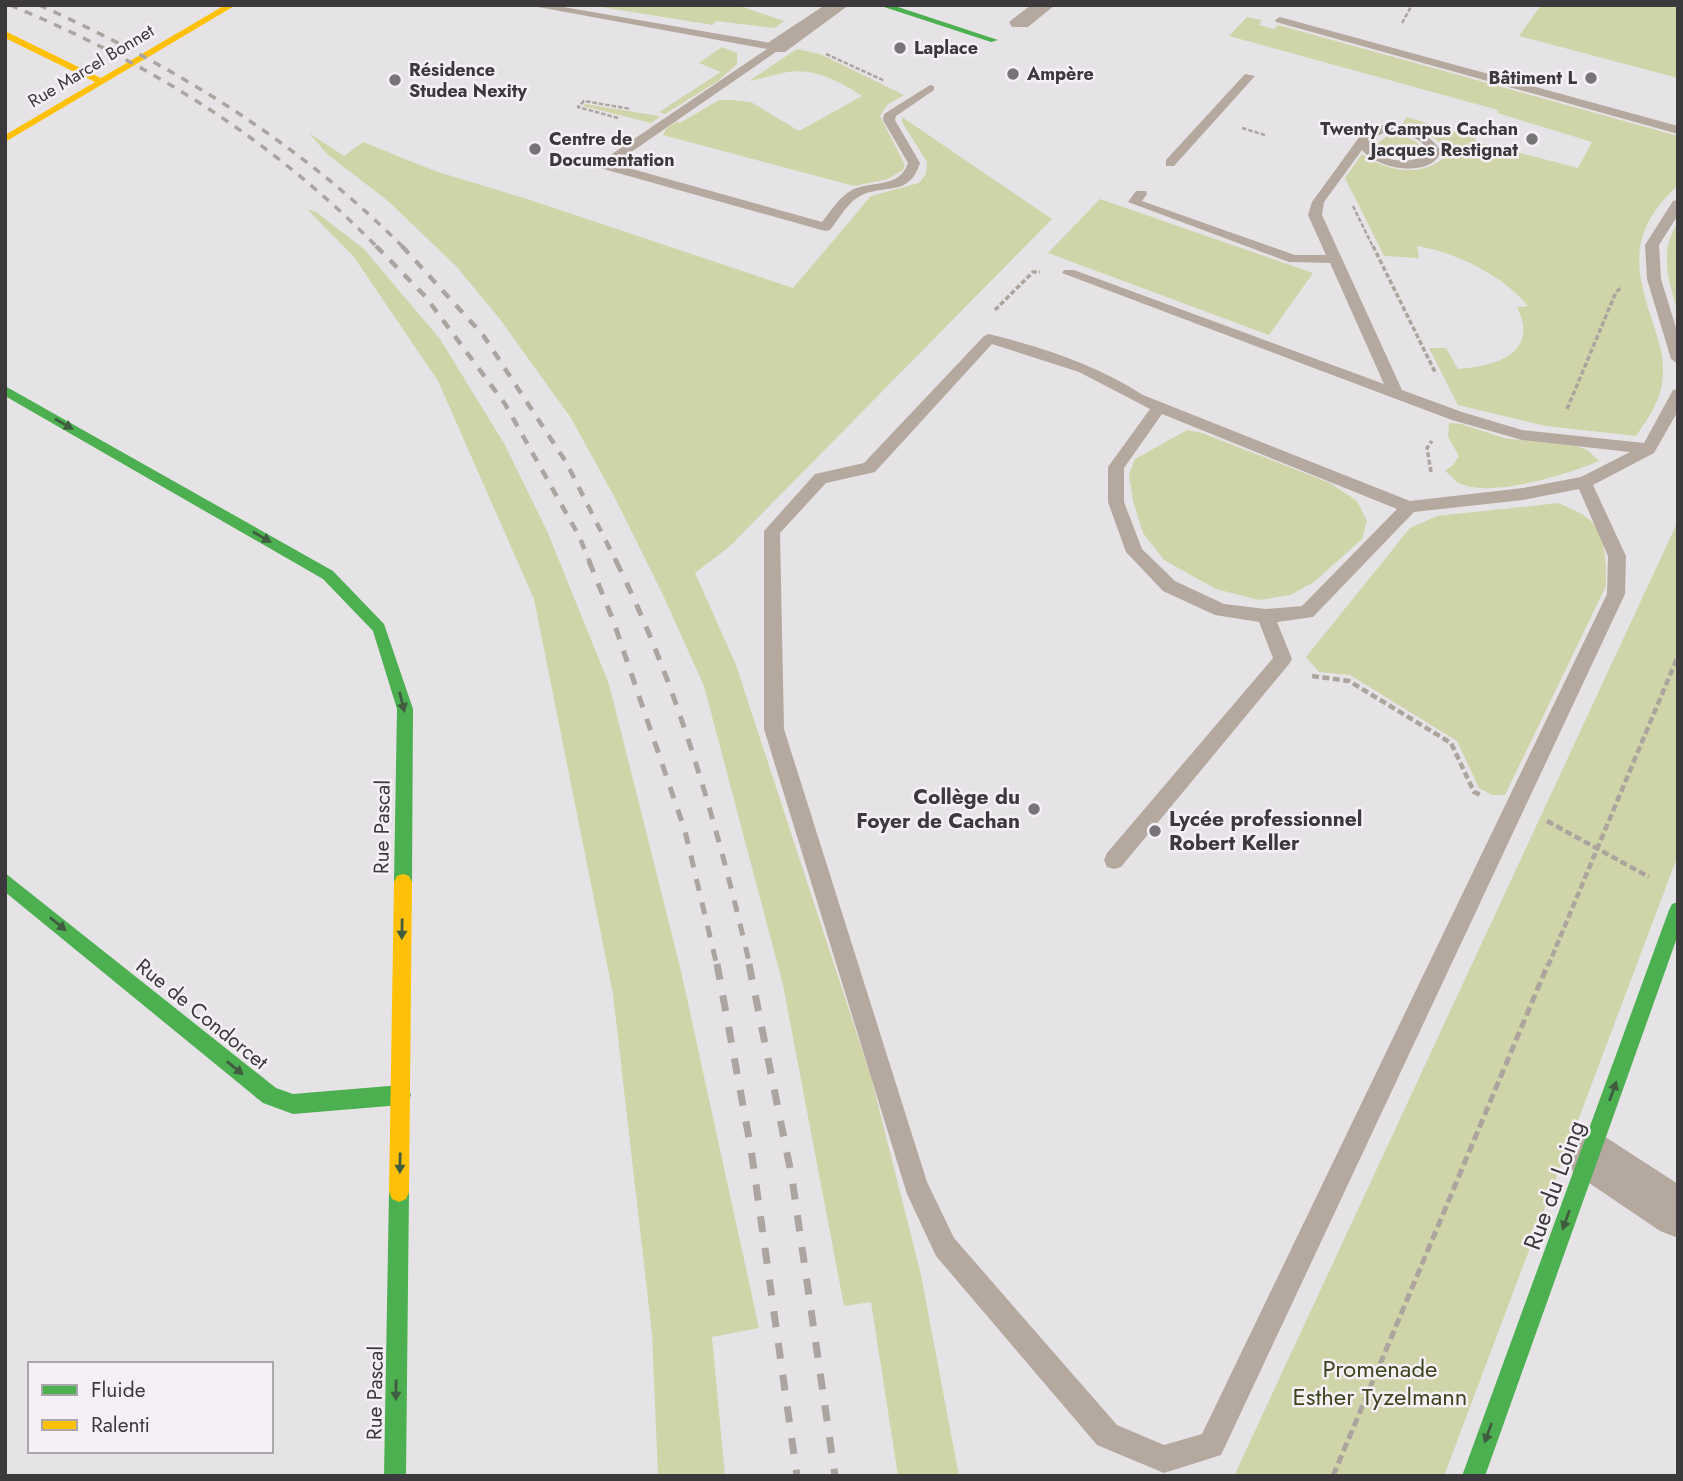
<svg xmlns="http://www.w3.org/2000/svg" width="1683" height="1481" viewBox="0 0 1683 1481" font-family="Jost,sans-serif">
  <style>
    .green { fill: #cfd5a9 }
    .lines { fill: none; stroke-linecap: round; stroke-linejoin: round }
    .path-far3 { stroke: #ada49d; stroke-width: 2.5; stroke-dasharray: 4.5 2; stroke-linecap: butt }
    .path-far2 { stroke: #ada49d; stroke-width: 3.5; stroke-dasharray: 5 2.5; stroke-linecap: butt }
    .path-far1 { stroke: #ada49d; stroke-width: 4.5; stroke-dasharray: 7 3.5; stroke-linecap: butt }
    .path { stroke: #ada49d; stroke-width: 5; stroke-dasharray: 9 4.5; stroke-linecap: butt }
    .lane { fill: #b5a99f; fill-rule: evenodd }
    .street { fill: #b5a99f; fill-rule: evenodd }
    .fast { fill: #4caf50; fill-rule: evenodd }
    .slow { fill: #ffc107; fill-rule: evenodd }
    .rail-far3 { stroke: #aba4a0; stroke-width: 3.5; stroke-dasharray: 8 8; stroke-linecap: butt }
    .rail-far2 { stroke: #aba4a0; stroke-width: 4.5; stroke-dasharray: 10 10; stroke-linecap: butt }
    .rail-far1 { stroke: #aba4a0; stroke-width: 5; stroke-dasharray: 12 12; stroke-linecap: butt }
    .rail { stroke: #aba4a0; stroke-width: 7; stroke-dasharray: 16 16; stroke-linecap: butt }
    .oneway { fill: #405c41 }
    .poi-dot { fill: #777477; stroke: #f4f0f5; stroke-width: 2.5 }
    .labels { text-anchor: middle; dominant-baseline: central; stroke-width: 5; stroke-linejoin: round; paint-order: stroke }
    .far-poi-label { font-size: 18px; font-weight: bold; fill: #3b393b; stroke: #f4f0f5; text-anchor: start }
    .far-street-label { font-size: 18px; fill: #3b393b; stroke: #f4f0f5 }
    .poi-label { font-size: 21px; font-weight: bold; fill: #3b393b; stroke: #f4f0f5; text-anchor: end }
    .street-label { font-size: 21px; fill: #3b393b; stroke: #f4f0f5 }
    .near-street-label { font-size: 24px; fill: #3b393b; stroke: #f4f0f5 }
    .near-park-label { font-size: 24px; fill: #3f451f; stroke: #f4f0f5 }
  </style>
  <rect width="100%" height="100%" fill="#e6e3e6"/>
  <g class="green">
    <path d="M589,5H737L784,21L775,28L716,21L713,25Z"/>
    <path d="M1541,5H1678V78L1519,36Z"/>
    <path d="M1247,17L1262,20L1259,25L1274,29L1278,25L1678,136V185C1629,231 1633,266 1654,326C1661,347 1666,366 1661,389C1657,406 1646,421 1636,436L1546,426L1458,405L1429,348H1446L1458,369C1496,366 1540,354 1517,307L1528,306C1502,275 1458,253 1417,246L1419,258L1384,256L1345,178L1362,154C1388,173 1424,177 1446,156L1444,146L1425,131L1402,124L1407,117L1473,137L1478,142L1578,168L1592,142L1497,113L1498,110L1229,36Z"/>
    <path d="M722,47L737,53V64L718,81L665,114L659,112L721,72L699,63Z"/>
    <path d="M797,49L820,54L904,95L888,104L880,116L905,165L903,170L888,179L854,186L663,135L666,129L676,122L680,123L719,100H732L751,102L799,131L862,96C841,82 815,68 788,72C775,74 763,79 749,81Z"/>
    <path d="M585,104L659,116L660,117L651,123L583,106Z"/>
    <path d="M902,117L1052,219L729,547L695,573L736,665L871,1077L921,1275L959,1476H898L871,1302L844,1306L783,985L704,686L663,595L616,500L571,418L499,318L456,266L388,201L327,154L309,133L344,156L363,142L435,171L524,198L793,288L871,196L919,183L926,174L927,162L902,122Z"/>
    <path d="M1387,136C1401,135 1418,137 1423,152C1410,164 1385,159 1377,144Z"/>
    <path d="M1100,199L1313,273L1269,335L1048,253Z"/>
    <path d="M307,209L316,212L364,249L440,339L505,445L547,531L609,684L681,971L759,1328L712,1337L725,1476H658L652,1334L613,994L534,599L438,381L354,257Z"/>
    <path d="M1678,223V311C1668,283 1659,248 1678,223Z"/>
    <path d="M1449,423L1461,424L1504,438L1576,446L1587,450L1599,461C1569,474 1486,500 1457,482C1453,479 1449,474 1445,471L1453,465L1459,456L1448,437Z"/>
    <path d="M1187,430L1202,433L1330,483L1357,501L1367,521L1362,539L1314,582L1290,595L1259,600L1216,589L1164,560L1143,533L1133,501L1129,474L1135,459Z"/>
    <path d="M1559,503C1568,508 1583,513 1590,520C1607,538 1606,563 1606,586L1505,795H1492L1479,788L1457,741L1350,675L1319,672L1306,657L1410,528L1437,516Z"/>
    <path d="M1678,521V855L1444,1476H1234Z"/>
  </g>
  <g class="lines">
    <g class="path-far3">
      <path d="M1402,23L1412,5"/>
      <path d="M826,54L885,81"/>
      <path d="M618,118L578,107L584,101L631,109"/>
      <path d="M1242,128L1265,135"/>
      <path d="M1353,206L1373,247"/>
    </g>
    <g class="path-far2">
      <path d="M1373,246L1436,374"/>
      <path d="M995,310L1033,272H1040"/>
      <path d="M1567,409L1616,292L1622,287"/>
      <path d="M1431,472L1427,448L1432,441"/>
    </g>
    <g class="path-far1">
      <path d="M1312,676L1349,681L1451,743L1474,792L1481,795"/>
      <path d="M1547,821L1649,877"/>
      <path d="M1548,966L1678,656"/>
    </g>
    <path class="path" d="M1333,1476L1548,964"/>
    <g class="lane">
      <path d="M527,5H552L777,44L783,47L614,164L822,222C831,211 839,197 852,190C873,180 899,189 908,163L883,120L884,114L930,85L934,86V90L896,116L895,120L920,163C909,198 885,183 860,196C847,203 839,219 830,230L825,231L600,168V162L767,49Z"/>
      <path d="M1280,17L1678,126V134L1276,22L1275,20Z"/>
      <path d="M1245,74L1255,76L1174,166H1166V160Z"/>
      <path d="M1383,125C1407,126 1429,130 1441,152C1430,179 1377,169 1362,150L1324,202L1322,215L1402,390L1462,412L1522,430L1644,443L1673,390L1678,389V411L1654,453L1593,485L1626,556L1625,594L1221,1455L1164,1473L1097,1445L936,1256L907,1194L764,729V531L815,474L864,463L984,336L989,334C1044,348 1095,364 1143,395L1410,501L1523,488L1581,477L1630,452L1522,440L1452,420L1062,273L1064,270H1074L1384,384L1330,263L1289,262L1128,202L1136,191H1146L1147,194L1142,201L1295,255H1326L1308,215L1312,202L1360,136L1370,128ZM1383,133C1399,133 1426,135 1428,155C1409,164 1377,164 1370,140ZM992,344L1079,372L1150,409L1108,467V502L1126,552L1163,591L1215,615L1259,622L1273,658L1107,853L1104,860L1107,867L1114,869L1121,867L1289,664L1292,659L1277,622L1313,617L1414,512L1523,500L1579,489L1608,556L1607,594L1202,1434L1164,1445L1117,1425L954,1238L927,1182L784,729L780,533L826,483L875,472ZM1162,414L1397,509L1302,606L1266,609L1224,604L1175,581L1142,549L1124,502V468Z"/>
      <path d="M1678,200V215L1659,245L1661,279L1678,334V364L1671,359L1647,279L1645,245L1673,201Z"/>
    </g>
    <g class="street">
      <path d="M825,5H849L785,52H769L766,47L769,42Z"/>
      <path d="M1031,5H1055L1028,27H1012L1009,22Z"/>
      <path d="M1590,1131L1607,1138L1678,1184V1238L1660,1231L1573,1172L1566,1155L1573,1138Z"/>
    </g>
    <g class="fast">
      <path d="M878,5H892L998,40L991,42Z"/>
      <path d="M5,386L333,571L384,624L413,709L412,882L409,888L403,890L397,888L394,882L397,709L373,631L323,579L5,396Z"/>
      <path d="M5,873L276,1088L293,1094L401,1085L408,1088L411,1095L408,1102L401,1105L293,1114L263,1103L5,892Z"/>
      <path d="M1678,902V935L1485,1476H1462L1669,910L1672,904Z"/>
      <path d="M399,1182L406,1185L409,1192L406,1476H384L389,1192L392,1185Z"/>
    </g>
    <g class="slow">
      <path d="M225,5H236L5,142V135L95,82L5,38V31L101,78Z"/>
      <path d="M403,874L409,876L412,882L409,1192L406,1199L399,1202L392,1199L389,1192L394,882L397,876Z"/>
    </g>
    <g class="rail-far3">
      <path d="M10,5C151,64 270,138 377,247"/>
      <path d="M39,5C175,66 298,142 403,247"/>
    </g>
    <g class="rail-far2">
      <path d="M376,246L425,296L505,404L579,536L590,563"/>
      <path d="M402,246L483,335L566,462L617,563"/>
    </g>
    <g class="rail-far1">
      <path d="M589,561L613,620L685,831L717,966"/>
      <path d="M616,561C679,688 718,828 750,966"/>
    </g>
    <g class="rail">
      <path d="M717,964L751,1149L797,1476"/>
      <path d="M749,964L792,1178L835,1476"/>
    </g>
  </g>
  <defs><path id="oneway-solid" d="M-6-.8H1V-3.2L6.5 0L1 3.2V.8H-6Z" transform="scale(1.75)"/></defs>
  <g class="oneway">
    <use href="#oneway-solid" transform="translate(64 424) rotate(30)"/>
    <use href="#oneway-solid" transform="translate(262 537) rotate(30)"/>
    <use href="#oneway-solid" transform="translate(402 702) rotate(76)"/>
    <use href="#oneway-solid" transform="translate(58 924) rotate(39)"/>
    <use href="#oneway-solid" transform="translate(402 929) rotate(91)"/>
    <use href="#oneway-solid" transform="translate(235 1068) rotate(39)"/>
    <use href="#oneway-solid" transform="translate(1613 1091) rotate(-70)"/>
    <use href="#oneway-solid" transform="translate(400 1163) rotate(91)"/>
    <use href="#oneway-solid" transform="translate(1566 1220) rotate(110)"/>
    <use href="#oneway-solid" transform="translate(396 1390) rotate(91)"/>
    <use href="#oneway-solid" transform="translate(1488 1433) rotate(110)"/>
  </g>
  <g class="poi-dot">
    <circle cx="900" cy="48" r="7"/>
    <circle cx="1013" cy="74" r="7"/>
    <circle cx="1591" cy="78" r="7"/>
    <circle cx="395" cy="80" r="7"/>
    <circle cx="1532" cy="139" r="7"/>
    <circle cx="535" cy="149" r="7"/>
    <circle cx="1034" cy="809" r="7"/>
    <circle cx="1155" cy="831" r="7"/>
  </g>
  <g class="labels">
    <g class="far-poi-label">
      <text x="914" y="48">Laplace</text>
      <text x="409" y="70">Résidence<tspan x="409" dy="21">Studea Nexity</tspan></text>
      <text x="1027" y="74">Ampère</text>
      <text x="1577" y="78" text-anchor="end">Bâtiment L</text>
      <text x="1518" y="129" text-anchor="end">Twenty Campus Cachan<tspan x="1518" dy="21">Jacques Restignat</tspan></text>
      <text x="549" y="139">Centre de<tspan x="549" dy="21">Documentation</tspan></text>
    </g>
    <g class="far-street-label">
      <text transform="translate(91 66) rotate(-31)">Rue Marcel Bonnet</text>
    </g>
    <g class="poi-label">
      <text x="1020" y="797">Collège du<tspan x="1020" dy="24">Foyer de Cachan</tspan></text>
      <text x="1169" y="819" text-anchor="start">Lycée professionnel<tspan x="1169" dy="24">Robert Keller</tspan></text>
    </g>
    <g class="street-label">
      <text transform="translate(382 827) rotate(-89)">Rue Pascal</text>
      <text transform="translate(202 1014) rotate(39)">Rue de Condorcet</text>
      <text transform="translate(375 1393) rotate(-89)">Rue Pascal</text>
    </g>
    <g class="near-street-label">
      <text transform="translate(1554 1185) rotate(-70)">Rue du Loing</text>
    </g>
    <g class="near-park-label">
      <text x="1380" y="1368">Promenade<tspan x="1380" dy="28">Esther Tyzelmann</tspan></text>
    </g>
  </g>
  <rect width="1683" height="1481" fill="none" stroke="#3b393b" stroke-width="14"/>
  <rect x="28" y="1362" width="245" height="91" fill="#f4f0f5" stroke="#aaa7ab" stroke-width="2"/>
  <rect x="42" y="1385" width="35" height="10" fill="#4caf50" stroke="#aaa7ab" stroke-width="2"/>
  <text x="91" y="1397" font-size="21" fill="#3b393b">Fluide</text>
  <rect x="42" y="1420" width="35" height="10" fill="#ffc107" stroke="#aaa7ab" stroke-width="2"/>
  <text x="91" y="1432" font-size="21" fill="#3b393b">Ralenti</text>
</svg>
